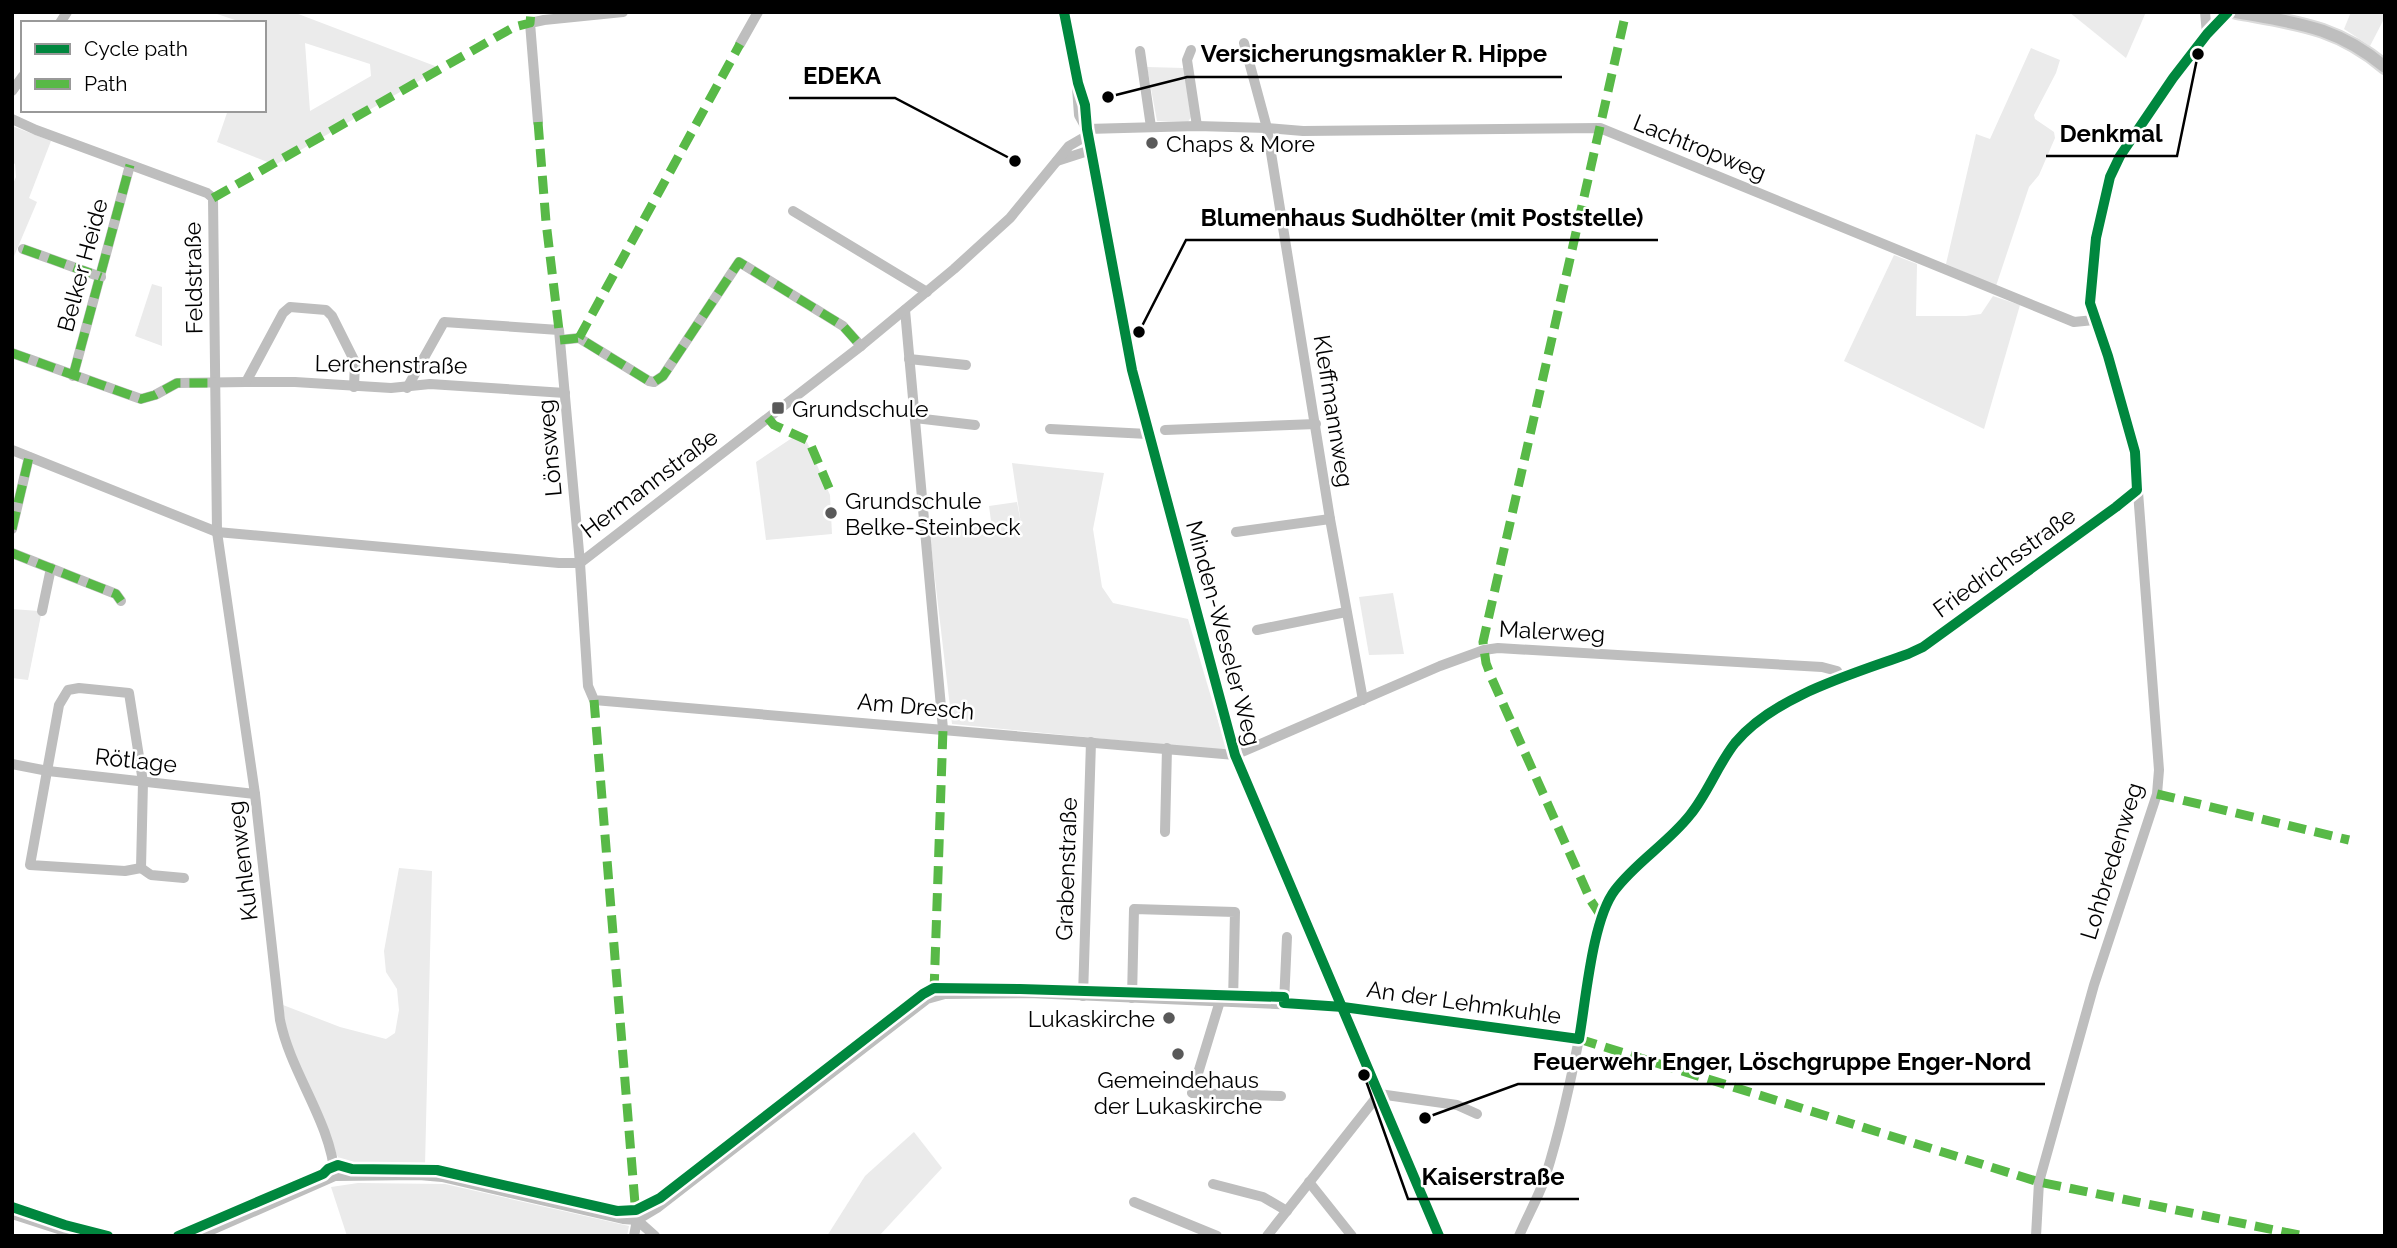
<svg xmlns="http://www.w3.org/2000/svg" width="2397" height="1248" viewBox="0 0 2397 1248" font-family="Raleway,sans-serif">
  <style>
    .green { fill: #ebebeb; fill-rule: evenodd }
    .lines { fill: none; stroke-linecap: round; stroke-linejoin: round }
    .major-casing { stroke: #dbdbdb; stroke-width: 16 }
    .minor { stroke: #bebebe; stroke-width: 10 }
    .major { stroke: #bebebe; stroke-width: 12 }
    .quiet { stroke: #58b947; stroke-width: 9; stroke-dasharray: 18 9; stroke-linecap: butt }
    .cycleway-casing { stroke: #fff; stroke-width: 15 }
    .cycleway { stroke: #00873e; stroke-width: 10 }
    .poi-dot { fill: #595959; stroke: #fff; stroke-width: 2.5 }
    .labels { text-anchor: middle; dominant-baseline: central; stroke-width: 5; stroke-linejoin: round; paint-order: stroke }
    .poi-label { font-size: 23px; fill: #000; stroke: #fff; text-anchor: start }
    .street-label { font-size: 23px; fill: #000; stroke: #fff }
    .leader { fill: none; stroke: #000; stroke-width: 2.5 }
    .callout-dot { fill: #000; stroke: #fff; stroke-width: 2.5 }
    .callout-label { font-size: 24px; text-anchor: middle; font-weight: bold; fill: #000; stroke: #fff; stroke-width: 5; stroke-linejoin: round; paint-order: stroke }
  </style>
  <rect width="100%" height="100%" fill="#fff"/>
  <g class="green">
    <path d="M211,12H293L435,66L436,71L275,165L217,142L228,110H264V23H244ZM305,43L370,64L371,76L310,111Z"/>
    <path d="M2069,12H2146L2126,58Z"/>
    <path d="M2351,12H2385V17L2370,46L2344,29Z"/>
    <path d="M2031,48L2060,60L2056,73L2034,115L2035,119L2054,132L2055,138L2039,175L2029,187L1996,286L1946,264L1976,134L1990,139Z"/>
    <path d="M1147,67L1184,68L1191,117L1188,122L1157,121Z"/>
    <path d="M12,126L51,141L29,198L37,202L12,261V186L16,177L15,164L12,162Z"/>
    <path d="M1894,255L1917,264L1916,316H1966L1981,314L1993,296L2020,305L1984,429L1844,361Z"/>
    <path d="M152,284L162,287V346L135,336Z"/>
    <path d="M795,436L807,442L830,495L832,534L766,540L756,462Z"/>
    <path d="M1012,463L1104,473L1093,529L1102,587L1113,603L1188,619L1227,751L952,724L929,528L937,526L950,528L959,525L992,528L989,506L1017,502L1021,524Z"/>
    <path d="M1393,593L1404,654L1369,655L1359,597Z"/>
    <path d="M12,609L39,611L41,615L28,680L12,678Z"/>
    <path d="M399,868L432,871L425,1166L352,1167L339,1160L287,1036L283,1005L340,1027L386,1039L395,1033L399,1010L397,989L386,972L384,951Z"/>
    <path d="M914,1132L942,1168L879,1236H827L865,1176Z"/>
    <path d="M358,1183L445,1184L629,1226L627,1236H347L331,1187Z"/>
  </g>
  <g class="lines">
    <defs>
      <path id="major" d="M2236,12C2296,23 2336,26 2385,67"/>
    </defs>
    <use href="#major" class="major-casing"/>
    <g class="minor">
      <path d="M1064,12L1078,83L1085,105L1087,129L1132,370L1235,755L1439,1236"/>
      <path d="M2205,12L2207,34"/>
      <path d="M60,23L67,12"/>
      <path d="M1244,43L1267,128L1330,519L1363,700"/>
      <path d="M740,44L758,12"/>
      <path d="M1191,50L1187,60L1197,126"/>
      <path d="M1140,51L1151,127"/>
      <path d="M1077,88L1079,115L1085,126"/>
      <path d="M12,91L23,76"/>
      <path d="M12,119L36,130L207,193L213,198L217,532L255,794L280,1020C291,1074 330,1120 335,1176"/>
      <path d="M538,122L530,23L544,20L623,12"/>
      <path d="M1087,129L1197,126L1267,128L1303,131L1600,128L2074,322L2094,320"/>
      <path d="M1057,161L1091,150"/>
      <path d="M793,211L927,292"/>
      <path d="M23,249L101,277"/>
      <path d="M905,310L943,729"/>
      <path d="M560,340L579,338L649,381L654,382L663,376L739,262L843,326L861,346"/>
      <path d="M12,353L141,399L155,395L177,383L246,382H295L391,388L430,384L565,393"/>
      <path d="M909,359L966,365"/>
      <path d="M73,376L130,165"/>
      <path d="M246,382L283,313L290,307L326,310L332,316L355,362L354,387"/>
      <path d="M407,388L444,322L559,330L580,563L588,686L594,700L1235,755L1440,666L1484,650L1498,648L1822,667L1837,671L1841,678"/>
      <path d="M915,418L975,425"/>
      <path d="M1050,429L1148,434"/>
      <path d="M1165,430L1316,424"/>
      <path d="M12,450L217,532L559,563H580L861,346L954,269L1010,218L1069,146L1088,135"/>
      <path d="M12,529L29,457"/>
      <path d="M1236,532L1330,519"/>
      <path d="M12,553L116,594L121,601"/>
      <path d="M42,611L51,568"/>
      <path d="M1257,630L1346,612"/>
      <path d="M79,688L129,693L143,782L141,868L125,871L30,865L59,705L68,690Z"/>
      <path d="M12,764L48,771L255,794"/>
      <path d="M1165,832L1167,748"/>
      <path d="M141,868L151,875L184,878"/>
      <path d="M1083,996L1091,742"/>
      <path d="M1132,998L1134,909L1235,912L1233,1002"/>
      <path d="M1220,1001L1192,1093L1281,1096"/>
      <path d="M1284,1003L1287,937"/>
      <path d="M1309,1182L1352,1236"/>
      <path d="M1213,1184L1263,1197L1287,1211"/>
      <path d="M1134,1202L1217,1236"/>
      <path d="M12,1214L80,1236"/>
      <path d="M198,1236L335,1176L419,1175L442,1177L623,1219L637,1220L657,1208L927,999L945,994L1029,993L1343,1007L1579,1039"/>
      <path d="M634,1236L637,1220L655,1236"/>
      <path d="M1267,1236L1379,1094L1457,1105L1477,1114"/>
      <path d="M1519,1236C1527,1217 1538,1198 1545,1178C1562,1124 1574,1067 1584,1012C1590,981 1592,948 1600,918C1612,877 1655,852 1684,823C1706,801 1715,768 1735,743C1774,696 1852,674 1908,654L1923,647L2116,507L2137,490"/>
      <path d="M2036,1236L2039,1182L2094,985L2157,794L2159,770L2135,452L2108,356L2090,303L2091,274L2102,209L2110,177L2120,156L2173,78L2207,34L2228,12"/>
    </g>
    <use href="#major" class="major"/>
    <g class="quiet">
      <path d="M538,122L546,222L559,330"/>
      <path d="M213,198L514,27L530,23L531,12"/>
      <path d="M23,249L101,277"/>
      <path d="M579,338L740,44"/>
      <path d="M560,340L579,338L649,381L654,382L663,376L739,262L843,326L861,346"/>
      <path d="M12,353L141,399L155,395L177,383H215"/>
      <path d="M73,376L130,165"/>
      <path d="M768,418L774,425L809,441L832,495"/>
      <path d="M12,529L29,457"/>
      <path d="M12,553L116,594L121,601"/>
      <path d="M594,700L636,1216"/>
      <path d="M2157,794L2349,840"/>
      <path d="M1601,916L1591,901L1492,679L1486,663L1483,642L1626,12"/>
      <path d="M934,992L943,729"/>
      <path d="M1579,1039L2039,1182L2304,1236"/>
    </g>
    <defs>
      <g id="cycleway">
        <path d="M1064,12L1078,83L1085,105L1087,129L1132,370L1235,755L1439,1236"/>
        <path d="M12,1207L65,1225L108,1236"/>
        <path d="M178,1236L323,1174L328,1169L338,1165L352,1169L437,1170L617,1211L636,1210L660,1198L923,994L934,988L1020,989L1284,997V1003L1343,1007L1579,1039C1586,1000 1592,920 1615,890C1636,862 1668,843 1690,815C1708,793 1717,766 1735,743C1774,696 1853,674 1908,654L1923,647L2116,507L2137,490L2135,452L2108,356L2090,303L2096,238L2110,177L2120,156L2173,78L2207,34L2228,12"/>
      </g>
    </defs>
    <use href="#cycleway" class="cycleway-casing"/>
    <use href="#cycleway" class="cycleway"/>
  </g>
  <g class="poi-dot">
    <circle cx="1152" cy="143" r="7"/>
    <rect x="771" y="401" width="14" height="14" rx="3.5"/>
    <circle cx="831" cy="513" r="7"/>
    <circle cx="1169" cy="1018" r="7"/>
    <circle cx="1178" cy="1054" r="7"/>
  </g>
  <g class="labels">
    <g class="poi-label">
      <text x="1166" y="143">Chaps &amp; More</text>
      <text x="792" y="408">Grundschule</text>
      <text x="845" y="500">Grundschule<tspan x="845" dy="26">Belke-Steinbeck</tspan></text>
      <text x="1155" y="1018" text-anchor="end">Lukaskirche</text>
      <text x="1178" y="1079" text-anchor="middle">Gemeindehaus<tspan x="1178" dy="26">der Lukaskirche</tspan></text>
    </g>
    <g class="street-label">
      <text transform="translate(1700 147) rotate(22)">Lachtropweg</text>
      <text transform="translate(82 265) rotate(-75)">Belker Heide</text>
      <text transform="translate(193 278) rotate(-91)">Feldstraße</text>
      <text transform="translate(391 364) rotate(1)">Lerchenstraße</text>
      <text transform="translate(1334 411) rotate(81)">Kleffmannweg</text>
      <text transform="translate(549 448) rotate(-95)">Lönsweg</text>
      <text transform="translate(649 483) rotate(-37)">Hermannstraße</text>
      <text transform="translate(2004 562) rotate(-36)">Friedrichsstraße</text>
      <text transform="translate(1552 631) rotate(3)">Malerweg</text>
      <text transform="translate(1224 633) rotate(75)">Minden-Weseler Weg</text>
      <text transform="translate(916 706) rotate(5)">Am Dresch</text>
      <text transform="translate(136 760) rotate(6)">Rötlage</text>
      <text transform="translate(242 861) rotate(-97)">Kuhlenweg</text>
      <text transform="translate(2111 861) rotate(-73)">Lohbredenweg</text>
      <text transform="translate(1066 869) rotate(-88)">Grabenstraße</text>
      <text transform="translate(1464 1002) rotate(8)">An der Lehmkuhle</text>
    </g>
  </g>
  <path class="leader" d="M1108 97L1187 77H1562M1015 161L895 98H789M2198 54L2177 156H2046M1139 332L1186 240H1658M1425 1118L1518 1084H2045M1364 1075L1408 1199H1579"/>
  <g class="callout-dot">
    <circle cx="1108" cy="97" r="7"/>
    <circle cx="1015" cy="161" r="7"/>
    <circle cx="2198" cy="54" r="7"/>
    <circle cx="1139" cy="332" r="7"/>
    <circle cx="1425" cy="1118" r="7"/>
    <circle cx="1364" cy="1075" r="7"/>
  </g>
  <g class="callout-label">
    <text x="1374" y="62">Versicherungsmakler R. Hippe</text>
    <text x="842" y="84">EDEKA</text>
    <text x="2111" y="142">Denkmal</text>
    <text x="1422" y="226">Blumenhaus Sudhölter (mit Poststelle)</text>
    <text x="1782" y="1070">Feuerwehr Enger, Löschgruppe Enger-Nord</text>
    <text x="1493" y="1185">Kaiserstraße</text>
  </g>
  <rect width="2397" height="1248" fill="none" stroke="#000000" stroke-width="28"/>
  <rect x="21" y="21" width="245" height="91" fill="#ffffff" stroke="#999999" stroke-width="2"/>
  <rect x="35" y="44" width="35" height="10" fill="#00873e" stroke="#999999" stroke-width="2"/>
  <text x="84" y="56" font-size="21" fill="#000000">Cycle path</text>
  <rect x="35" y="79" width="35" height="10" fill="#58b947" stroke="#999999" stroke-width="2"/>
  <text x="84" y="91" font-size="21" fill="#000000">Path</text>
</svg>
